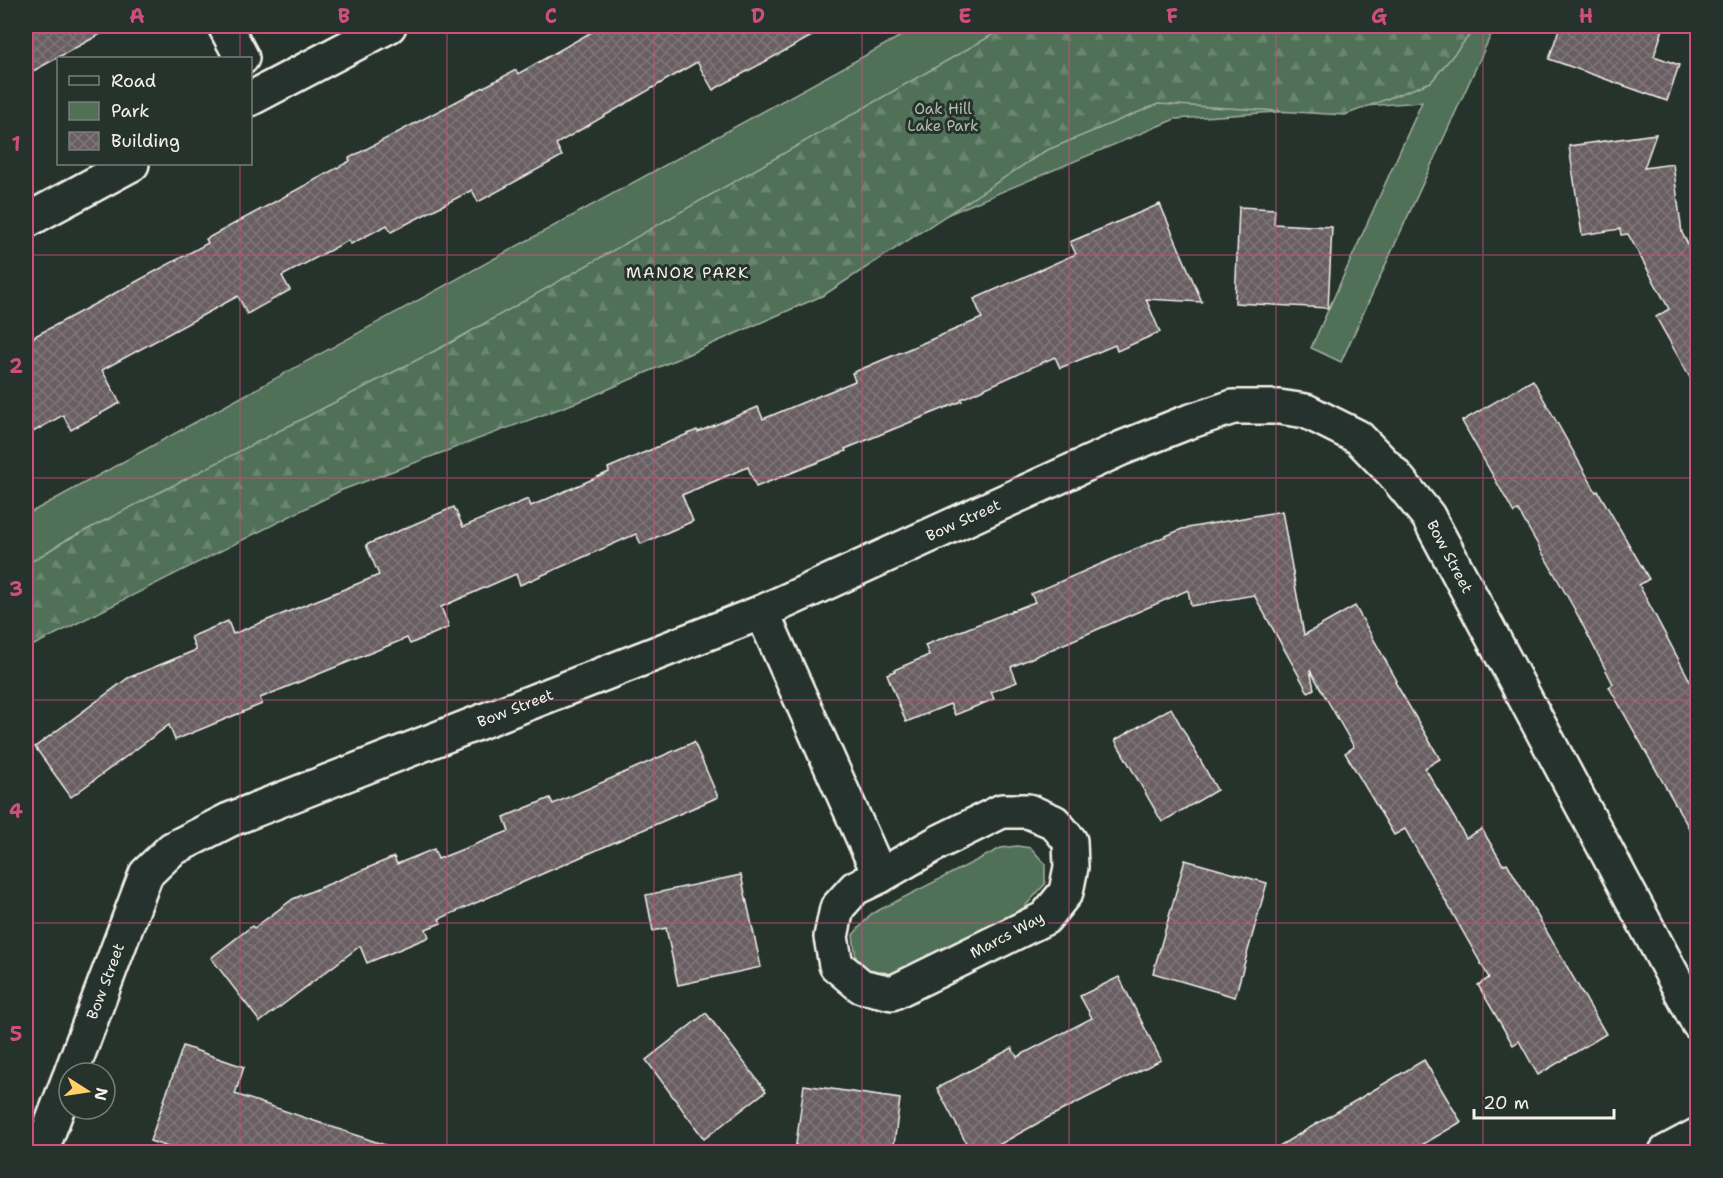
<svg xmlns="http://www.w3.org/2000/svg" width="1723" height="1178" viewBox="0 0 1723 1178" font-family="'Shantell Sans',sans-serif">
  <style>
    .green { fill: #517058; stroke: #a2b0a0; stroke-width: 1.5 }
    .forest { fill: url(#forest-firs); stroke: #a2b0a0; stroke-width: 1.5 }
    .building { fill: url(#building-cross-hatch); stroke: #f4f1e8; stroke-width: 1.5 }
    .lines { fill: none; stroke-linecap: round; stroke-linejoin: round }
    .minor-casing { stroke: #f4f1e8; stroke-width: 38 }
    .minor { stroke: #26332d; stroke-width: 33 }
    .grid { fill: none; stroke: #ce4e7e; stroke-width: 1.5; stroke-opacity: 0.55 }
    .labels { text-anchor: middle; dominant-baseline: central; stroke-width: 6; stroke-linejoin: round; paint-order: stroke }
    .park-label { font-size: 15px; fill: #b3bdae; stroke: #26332d }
    .street-label { font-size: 15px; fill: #f4f1e8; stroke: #26332d }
    .neighbourhood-label { font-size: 16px; letter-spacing: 1.5px; fill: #f4f1e8; stroke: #26332d }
    .neatline { fill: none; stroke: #ce4e7e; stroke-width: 2 }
    .grid-label { font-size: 20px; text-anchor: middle; font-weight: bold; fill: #ce4e7e }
  </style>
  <defs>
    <pattern id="forest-firs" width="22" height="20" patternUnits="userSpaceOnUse" patternTransform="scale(1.5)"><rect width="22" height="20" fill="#517058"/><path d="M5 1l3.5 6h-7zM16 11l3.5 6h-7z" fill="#6b8570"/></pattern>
    <pattern id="building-cross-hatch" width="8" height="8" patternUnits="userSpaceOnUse" patternTransform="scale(1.5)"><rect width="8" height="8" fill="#695f64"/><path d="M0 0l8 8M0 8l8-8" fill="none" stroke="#7f767a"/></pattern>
  </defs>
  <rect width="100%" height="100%" fill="#26332d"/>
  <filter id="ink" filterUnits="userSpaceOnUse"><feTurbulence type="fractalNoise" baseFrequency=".0167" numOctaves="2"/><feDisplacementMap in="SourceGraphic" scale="12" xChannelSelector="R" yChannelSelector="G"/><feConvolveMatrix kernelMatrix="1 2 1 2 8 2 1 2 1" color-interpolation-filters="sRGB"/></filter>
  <g filter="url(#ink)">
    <g class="green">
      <path d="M919,26H1495L1341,362L1311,348L1422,102L1175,119L899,235L26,620V515Z"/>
      <path d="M1017,846L1031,848L1045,864V884L1021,911L905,970L879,979L857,966L853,935L871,914L1001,848Z"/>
    </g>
    <path class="forest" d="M1008,26H1477L1431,82L1345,115L1158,104L1045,151L824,295L588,398L342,490L26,649V565L63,542L450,343Z"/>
    <g class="building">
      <path d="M26,26H115L26,75Z"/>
      <path d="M602,26H830L713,90L697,62L556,144L562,156L478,202L472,190L391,232L387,225L351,244L349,240L282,276L290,290L247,314L238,296L102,370L120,403L71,430L63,415L26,436V341L208,243L206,239L350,161L349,158L516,70L518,74Z"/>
      <path d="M1560,26H1664L1654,56L1679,65L1667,101L1549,59Z"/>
      <path d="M1656,134L1644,168L1673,164L1682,233L1698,263V392L1656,317L1669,309L1628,234L1621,235L1620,229L1582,235L1569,146Z"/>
      <path d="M1160,204L1202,302L1146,299L1160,332L1117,351L1115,345L1060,368L1055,357L961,399L962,401L845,449L846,451L756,487L748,467L682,495L693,521L641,544L636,534L520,585L516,574L441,607L449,627L410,644L407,638L260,698L262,704L175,740L169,725L71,797L35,747L128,678L196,650L191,637L228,621L233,634L379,575L366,545L454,507L463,527L528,499L531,506L609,472L608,468L697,430L698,432L758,407L763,419L855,381L852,373L982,318L974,299L1076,254L1070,242Z"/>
      <path d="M1239,207L1275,209L1274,224L1332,227L1328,308L1235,303Z"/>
      <path d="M1533,380L1596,492L1598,491L1649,579L1639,585L1698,696V844L1609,687L1613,684L1575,610L1518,510L1514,513L1462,421Z"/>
      <path d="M1282,511L1304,635L1355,606L1397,681L1395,682L1440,759L1425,768L1466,838L1482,829L1503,865L1507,863L1606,1034L1538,1075L1519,1041L1513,1045L1478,985L1489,978L1405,829L1394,835L1345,753L1354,747L1310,670L1314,689L1308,692L1254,595L1191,606L1188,590L1011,667L1017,682L991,692L994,699L955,715L950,704L906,722L887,674L895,671L894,670L929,655L925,645L1035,602L1031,594L1182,529Z"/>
      <path d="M1171,708L1217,790L1162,822L1115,740Z"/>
      <path d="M694,742L718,797L439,919L441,923L426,929L429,937L367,963L360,946L260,1022L211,958L252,926L254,928L293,899L394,857L397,864L434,849L438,859L509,831L504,817L550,798L553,804Z"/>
      <path d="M1185,860L1267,883L1235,997L1153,973Z"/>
      <path d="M741,875L761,967L678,985L666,928L653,931L646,895Z"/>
      <path d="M1119,977L1161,1060L1049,1117L986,1152H971L937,1088L1012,1048L1017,1057L1092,1018L1080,996Z"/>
      <path d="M706,1013L766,1091L704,1139L646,1060Z"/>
      <path d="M183,1046L244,1067L235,1094L388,1146L387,1152H183L150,1141Z"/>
      <path d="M1424,1060L1461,1122L1410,1152H1269Z"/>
      <path d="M804,1085L900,1099L893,1152H795Z"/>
    </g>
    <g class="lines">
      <defs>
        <g id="minor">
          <path d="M225,26L242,58"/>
          <path d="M250,99L389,26"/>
          <path d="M26,221L132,164"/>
          <path d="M762,612L880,876"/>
          <path d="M1002,811H1028L1054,822L1070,841L1071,867L1066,892L1045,918L892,993L861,986L836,965L831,937L837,908L855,888L880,876L939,842Z"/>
          <path id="s1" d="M71,1073L146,874L172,849L229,820L762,612L1122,448L1185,423L1233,407H1279L1306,411L1358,437L1393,473L1428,516L1698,1023"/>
          <path d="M41,1152L69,1078"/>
          <path d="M1666,1152L1698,1135"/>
        </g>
      </defs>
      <use href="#minor" class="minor-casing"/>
      <use href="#minor" class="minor"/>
    </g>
  </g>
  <path class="grid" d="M240,26V58M447,26V1152M654,26V1152M862,26V1152M1069,26V1152M1276,26V1152M1483,26V1152M240,164V1152M26,255H1698M26,478H1698M26,700H1698M26,923H1698"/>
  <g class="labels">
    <g class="park-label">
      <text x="943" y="109">Oak Hill<tspan x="943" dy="17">Lake Park</tspan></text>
    </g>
    <g class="street-label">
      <text stroke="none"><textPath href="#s1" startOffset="1106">Bow Street</textPath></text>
      <text stroke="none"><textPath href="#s1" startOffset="1682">Bow Street</textPath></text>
      <text stroke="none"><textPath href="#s1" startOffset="620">Bow Street</textPath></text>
      <text transform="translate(1007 935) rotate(-28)">Marcs Way</text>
      <text stroke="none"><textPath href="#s1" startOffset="98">Bow Street</textPath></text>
    </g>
    <g class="neighbourhood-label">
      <text x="688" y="272">MANOR PARK</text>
    </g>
  </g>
  <rect width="1723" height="1178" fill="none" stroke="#26332d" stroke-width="66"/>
  <rect x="57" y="57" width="195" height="108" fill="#26332d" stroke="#787f78" stroke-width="1.5"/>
  <rect x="69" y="76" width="30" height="9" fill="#26332d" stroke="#787f78" stroke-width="1.5"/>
  <text x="111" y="87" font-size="18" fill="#f4f1e8">Road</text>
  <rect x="69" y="102" width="30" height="18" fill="#517058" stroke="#787f78" stroke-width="1.5"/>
  <text x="111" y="117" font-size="18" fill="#f4f1e8">Park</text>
  <rect x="69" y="132" width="30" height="18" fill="url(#building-cross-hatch)" stroke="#787f78" stroke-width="1.5"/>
  <text x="111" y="147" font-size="18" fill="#f4f1e8">Building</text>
  <g transform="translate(87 1091) rotate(102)"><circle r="28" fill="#26332d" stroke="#787f78" stroke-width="1.5"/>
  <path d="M0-4.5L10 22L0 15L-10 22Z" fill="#ffd166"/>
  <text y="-9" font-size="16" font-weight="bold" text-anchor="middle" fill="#f4f1e8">N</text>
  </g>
  <path d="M1474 1109v9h140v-9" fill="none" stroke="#f4f1e8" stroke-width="3"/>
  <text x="1483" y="1109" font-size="18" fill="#f4f1e8" stroke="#26332d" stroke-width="4.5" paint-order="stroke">20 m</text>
  <rect x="33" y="33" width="1657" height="1112" class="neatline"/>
  <g class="grid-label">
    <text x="137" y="23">A</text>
    <text x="344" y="23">B</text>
    <text x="551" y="23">C</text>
    <text x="758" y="23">D</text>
    <text x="965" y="23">E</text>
    <text x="1172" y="23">F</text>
    <text x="1379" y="23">G</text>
    <text x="1586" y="23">H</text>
    <text x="16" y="151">1</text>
    <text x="16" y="373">2</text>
    <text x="16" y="596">3</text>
    <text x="16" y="818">4</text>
    <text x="16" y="1041">5</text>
  </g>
</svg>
